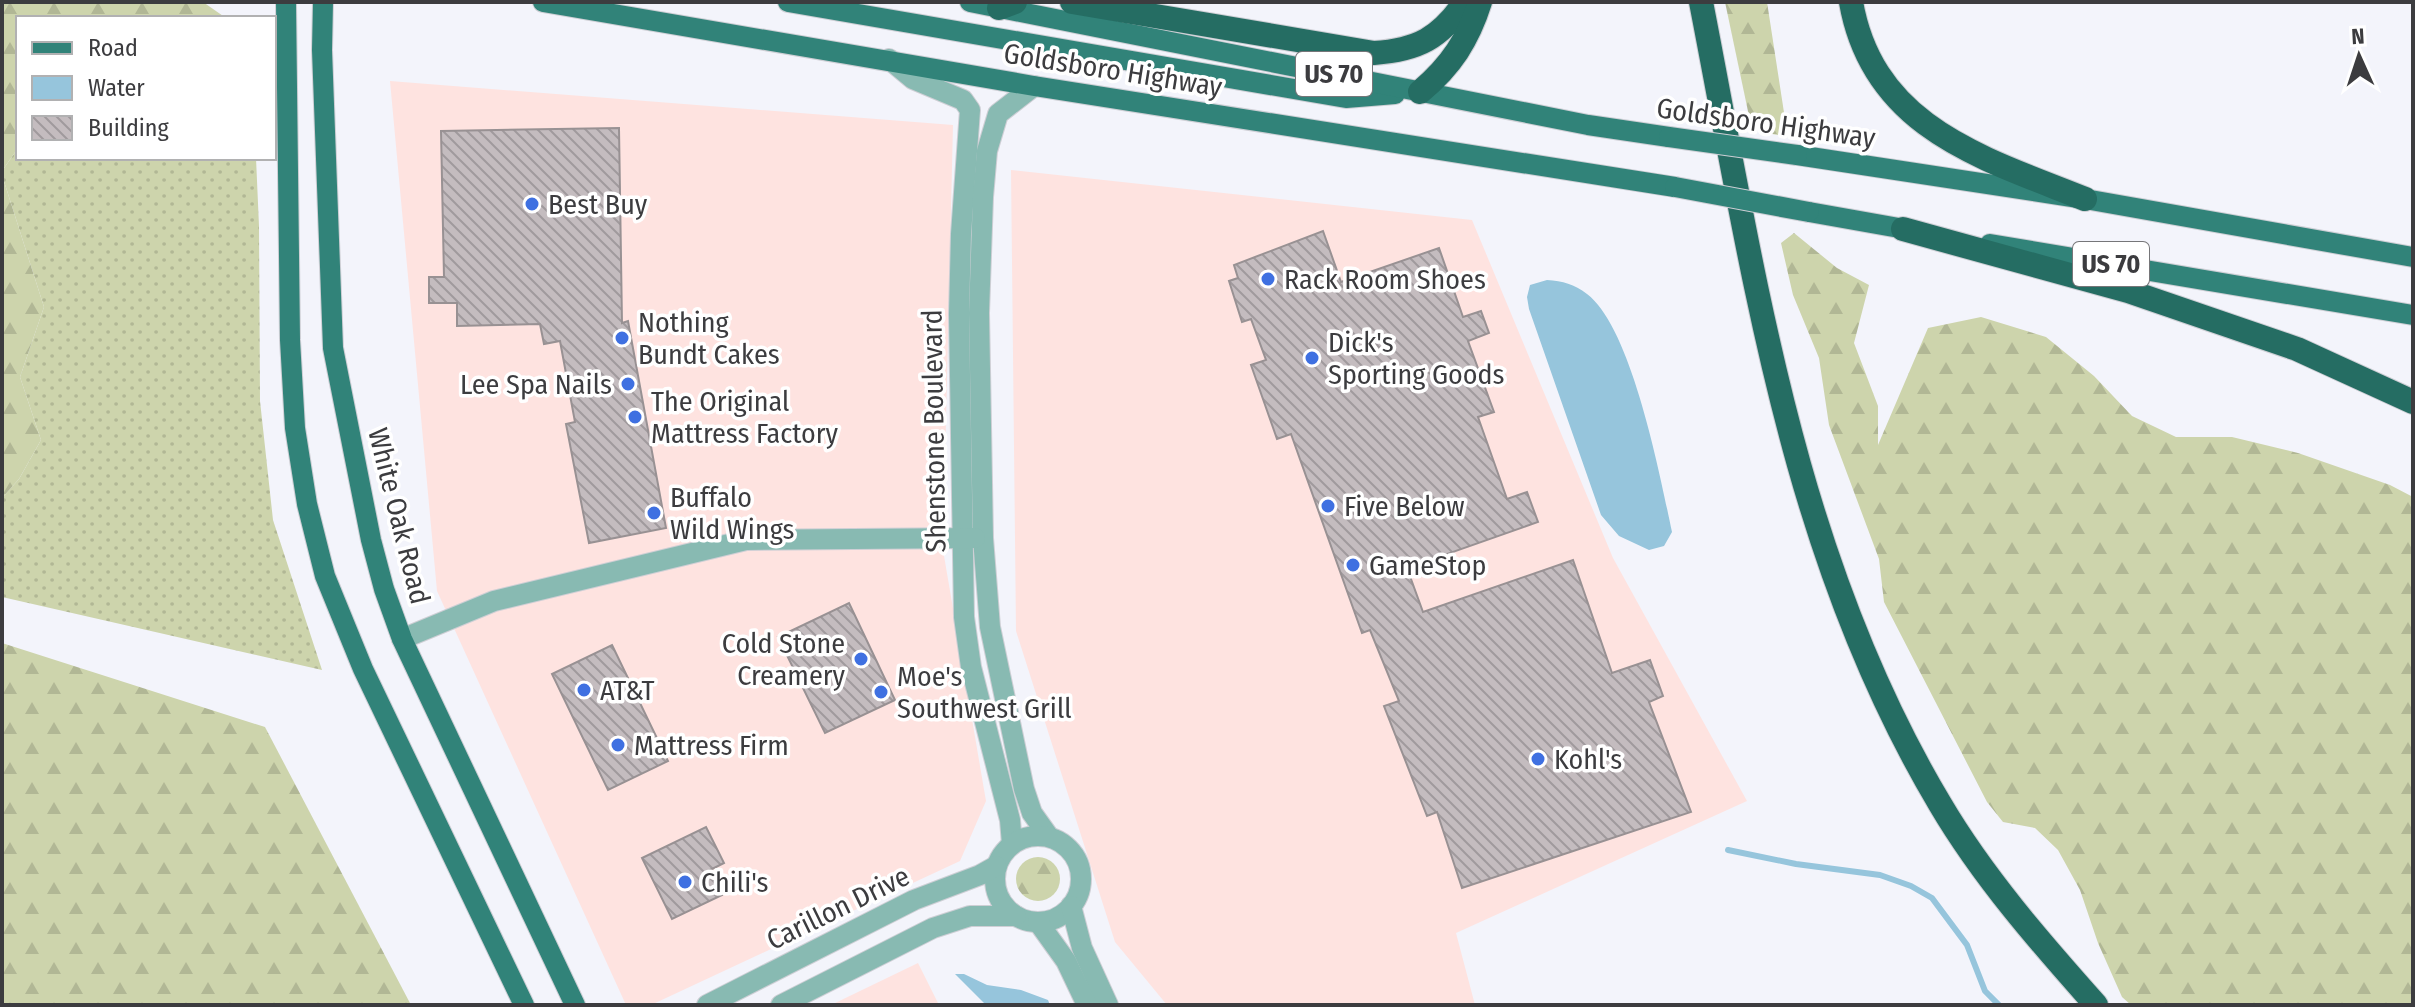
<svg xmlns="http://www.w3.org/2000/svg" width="2415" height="1007" viewBox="0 0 2415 1007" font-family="'Fira Sans Condensed',sans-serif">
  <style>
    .commercial { fill: #fee3e0 }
    .grass { fill: url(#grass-dots) }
    .forest { fill: url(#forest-firs) }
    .water { fill: #96c5dc }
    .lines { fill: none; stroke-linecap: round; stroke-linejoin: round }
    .stream { stroke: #96c5dc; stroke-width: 6 }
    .building { fill: url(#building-back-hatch); stroke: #989193; stroke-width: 2 }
    .minor-casing { stroke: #cecfd5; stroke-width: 22 }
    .major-casing { stroke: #cecfd5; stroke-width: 22 }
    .highway-casing { stroke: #cecfd5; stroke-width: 26 }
    .minor { stroke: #88bab2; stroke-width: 20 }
    .major { stroke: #318379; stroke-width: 20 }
    .highway { stroke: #256d63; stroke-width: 24 }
    .major-bridge-casing { stroke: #cecfd5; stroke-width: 22; stroke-linecap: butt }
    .major-bridge { stroke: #318379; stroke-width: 20 }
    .poi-dot { fill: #3f70e1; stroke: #fff; stroke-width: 3 }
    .labels { text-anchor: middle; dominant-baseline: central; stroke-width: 7; stroke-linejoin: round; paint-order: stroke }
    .shield { fill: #fff; stroke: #767679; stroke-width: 2 }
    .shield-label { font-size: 26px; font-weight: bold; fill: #3c3c3f }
    .street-label { font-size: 28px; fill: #3c3c3f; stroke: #fff }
    .poi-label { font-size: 28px; fill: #3c3c3f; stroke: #fff; text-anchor: start }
  </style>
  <defs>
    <pattern id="grass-dots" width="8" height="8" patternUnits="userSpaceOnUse" patternTransform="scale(2)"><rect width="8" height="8" fill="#cdd4ac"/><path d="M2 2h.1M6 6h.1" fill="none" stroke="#b1b795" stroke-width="1.8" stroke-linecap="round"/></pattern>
    <pattern id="forest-firs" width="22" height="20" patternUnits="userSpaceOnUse" patternTransform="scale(2)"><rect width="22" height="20" fill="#cdd4ac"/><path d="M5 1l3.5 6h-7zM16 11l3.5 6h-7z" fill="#b1b795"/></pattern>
    <pattern id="building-back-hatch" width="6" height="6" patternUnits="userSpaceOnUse" patternTransform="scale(2)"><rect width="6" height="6" fill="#c4bcbf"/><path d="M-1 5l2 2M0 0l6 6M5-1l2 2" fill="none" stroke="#a09a9d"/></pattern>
  </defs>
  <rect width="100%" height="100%" fill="#f3f4fb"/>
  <g class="commercial">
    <path d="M390,81L953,125L943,550L986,801L960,861L651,1005H626L437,591Z"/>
    <path d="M1011,170L1472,220L1613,558L1747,801L1456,933L1475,1005H1167L1115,942L1016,631Z"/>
    <path d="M918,963L939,1005H831Z"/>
  </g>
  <path class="grass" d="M18,148V158H256L259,226L260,401L273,520L322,670L2,597V498L19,479L41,440L20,377L44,307L2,175V171Z"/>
  <g class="forest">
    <path d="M2,2H203L226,18H18V148L2,171Z"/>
    <path d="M1725,2H1767L1785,119L1778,135L1761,132L1749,116Z"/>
    <path d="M2,175L44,307L20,377L41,440L19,479L2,498Z"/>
    <path d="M1794,233L1837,268L1869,285L1854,343L1878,406V445L1928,328L1981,317L2046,337L2094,376L2132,416L2176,437H2232L2298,453L2390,485L2413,497V1005H2131L2122,997L2098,943L2080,890L2058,850L2035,828L2003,822L1987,802L1884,602L1879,559L1829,425L1819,358L1793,295L1781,243Z"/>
    <path d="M2,643L265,727L411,1005H2Z"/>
    <circle cx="1038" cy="879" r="22"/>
  </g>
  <g class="water">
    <path d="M1547,280C1563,281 1574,284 1587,294C1632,328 1660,476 1672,532L1664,546L1649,550L1619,536L1601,515L1529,309L1527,297L1530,285Z"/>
    <path d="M955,974H964L987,985L1021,990L1048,1000L1050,1005H986Z"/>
  </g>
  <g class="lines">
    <path class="stream" d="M1728,850L1796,864L1880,875L1911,886L1932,898L1967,945L1985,991L1999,1005"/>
  </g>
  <g class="building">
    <path d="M619,128L622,323L628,321L666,528L589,543L566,424L575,422L560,341L544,344L540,324L457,326V303H429V277H444L441,131Z"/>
    <path d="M1323,231L1341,282L1439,248L1463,317L1481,311L1489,333L1468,341L1494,412L1478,417L1507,499L1527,492L1538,522L1407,568L1423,612L1573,560L1612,673L1650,660L1663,696L1649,702L1691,812L1462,888L1437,812L1427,816L1384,706L1399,701L1370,630L1362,633L1291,434L1277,439L1251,365L1266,360L1251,319L1242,322L1229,281L1238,278L1234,265Z"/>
    <path d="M849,603L895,700L825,733L778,637Z"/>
    <path d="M612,645L668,761L608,790L552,674Z"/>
    <path d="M706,827L724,863L710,870L722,895L672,919L642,858Z"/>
  </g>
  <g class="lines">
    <defs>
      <g id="minor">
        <path d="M889,59L913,79L963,100L970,110L961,234L959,314L964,617L971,667L1010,820L1012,844"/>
        <path d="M1034,86L998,114L987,151L983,197L979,313L983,538L990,627L1024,789L1032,813L1047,834"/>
        <path d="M402,639L494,601L746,540L975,538"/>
        <circle cx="1038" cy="879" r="43"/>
        <path d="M1071,906L1082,948L1108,1005"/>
        <path d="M1038,922L1066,961L1087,1005"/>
        <path d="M707,1005L914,900L980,875L996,866"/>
        <path d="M781,1005L933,928L970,916H1016"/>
      </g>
      <g id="major">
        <path d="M286,2L290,340L295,428L307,504L325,576L363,669L524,1005"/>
        <path d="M323,2L322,50L333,348L371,540L384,589L402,639L575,1005"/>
        <path d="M543,2L1034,86L1675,187"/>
        <path d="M788,2L1346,98L1395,94"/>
        <path d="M970,2L1588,125L1669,137"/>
        <path d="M1797,155L2085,199L2413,257"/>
        <path d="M1809,212L1916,231"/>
        <path d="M1990,244L2413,315"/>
      </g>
      <g id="highway">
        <path d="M1072,2L1374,53C1418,50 1440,38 1465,2"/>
        <path d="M1701,2C1755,279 1793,558 1940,804C1983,877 2040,942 2096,1005"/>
        <path d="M1851,2C1873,128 1983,158 2085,199"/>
        <path d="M999,8L1015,2"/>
        <path d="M1420,92C1451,66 1468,40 1480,2"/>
        <path d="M1903,229L2128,291L2297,349L2413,402"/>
      </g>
    </defs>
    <use href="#minor" class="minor-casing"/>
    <use href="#major" class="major-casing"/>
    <use href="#highway" class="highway-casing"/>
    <use href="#minor" class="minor"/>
    <use href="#major" class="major"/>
    <use href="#highway" class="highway"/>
    <defs>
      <g id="major-bridge">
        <path d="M1669,137L1797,155"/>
        <path d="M1675,187L1809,212"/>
      </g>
    </defs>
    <use href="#major-bridge" class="major-bridge-casing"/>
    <use href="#major-bridge" class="major-bridge"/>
  </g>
  <g class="poi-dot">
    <circle cx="532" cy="204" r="8"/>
    <circle cx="1268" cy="279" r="8"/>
    <circle cx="622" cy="338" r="8"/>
    <circle cx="1312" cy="358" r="8"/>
    <circle cx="628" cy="384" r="8"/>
    <circle cx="635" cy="417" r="8"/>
    <circle cx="1328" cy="506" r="8"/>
    <circle cx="654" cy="513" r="8"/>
    <circle cx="1353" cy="565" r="8"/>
    <circle cx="861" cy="659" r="8"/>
    <circle cx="584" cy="690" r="8"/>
    <circle cx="881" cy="692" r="8"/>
    <circle cx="618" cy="745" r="8"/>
    <circle cx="1538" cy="759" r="8"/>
    <circle cx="685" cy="882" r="8"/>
  </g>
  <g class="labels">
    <g class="shield">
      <rect x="1296" y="52" width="76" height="44" rx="6"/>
      <rect x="2073" y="242" width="76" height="44" rx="6"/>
    </g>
    <g class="shield-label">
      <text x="1334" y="74">US 70</text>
      <text x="2111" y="264">US 70</text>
    </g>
    <g class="street-label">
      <text transform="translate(1113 70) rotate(9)">Goldsboro Highway</text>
      <text transform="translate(1766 123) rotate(8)">Goldsboro Highway</text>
      <text transform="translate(934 431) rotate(-91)">Shenstone Boulevard</text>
      <text transform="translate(399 516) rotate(76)">White Oak Road</text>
      <text transform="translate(838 908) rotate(-26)">Carillon Drive</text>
    </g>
    <g class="poi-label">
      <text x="548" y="204">Best Buy</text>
      <text x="1284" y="279">Rack Room Shoes</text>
      <text x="638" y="322">Nothing<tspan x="638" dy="32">Bundt Cakes</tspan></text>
      <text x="1328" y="342">Dick's<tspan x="1328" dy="32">Sporting Goods</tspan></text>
      <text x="612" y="384" text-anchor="end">Lee Spa Nails</text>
      <text x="651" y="401">The Original<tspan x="651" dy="32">Mattress Factory</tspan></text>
      <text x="670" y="497">Buffalo<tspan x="670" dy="32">Wild Wings</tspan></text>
      <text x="1344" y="506">Five Below</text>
      <text x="1369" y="565">GameStop</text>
      <text x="845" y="643" text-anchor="end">Cold Stone<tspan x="845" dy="32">Creamery</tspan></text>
      <text x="897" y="676">Moe's<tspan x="897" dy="32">Southwest Grill</tspan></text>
      <text x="600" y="690">AT&amp;T</text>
      <text x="634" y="745">Mattress Firm</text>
      <text x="1554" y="759">Kohl's</text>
      <text x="701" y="882">Chili's</text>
    </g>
  </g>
  <rect width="2415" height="1007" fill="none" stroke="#3c3c3f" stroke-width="8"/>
  <rect x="16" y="16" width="260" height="144" fill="#ffffff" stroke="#b1b1b2" stroke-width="2"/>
  <rect x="32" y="42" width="40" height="12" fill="#318379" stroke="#b1b1b2" stroke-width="2"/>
  <text x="88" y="56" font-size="24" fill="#3c3c3f">Road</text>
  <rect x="32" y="76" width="40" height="24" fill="#96c5dc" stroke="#b1b1b2" stroke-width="2"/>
  <text x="88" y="96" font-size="24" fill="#3c3c3f">Water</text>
  <rect x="32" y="116" width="40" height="24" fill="url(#building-back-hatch)" stroke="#b1b1b2" stroke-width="2"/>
  <text x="88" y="136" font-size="24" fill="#3c3c3f">Building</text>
  <g transform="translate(2359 56) rotate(357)" stroke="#ffffff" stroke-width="6" paint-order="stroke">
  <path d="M0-6L14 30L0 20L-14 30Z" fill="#3c3c3f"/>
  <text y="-12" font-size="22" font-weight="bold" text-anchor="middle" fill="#3c3c3f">N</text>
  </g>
</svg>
